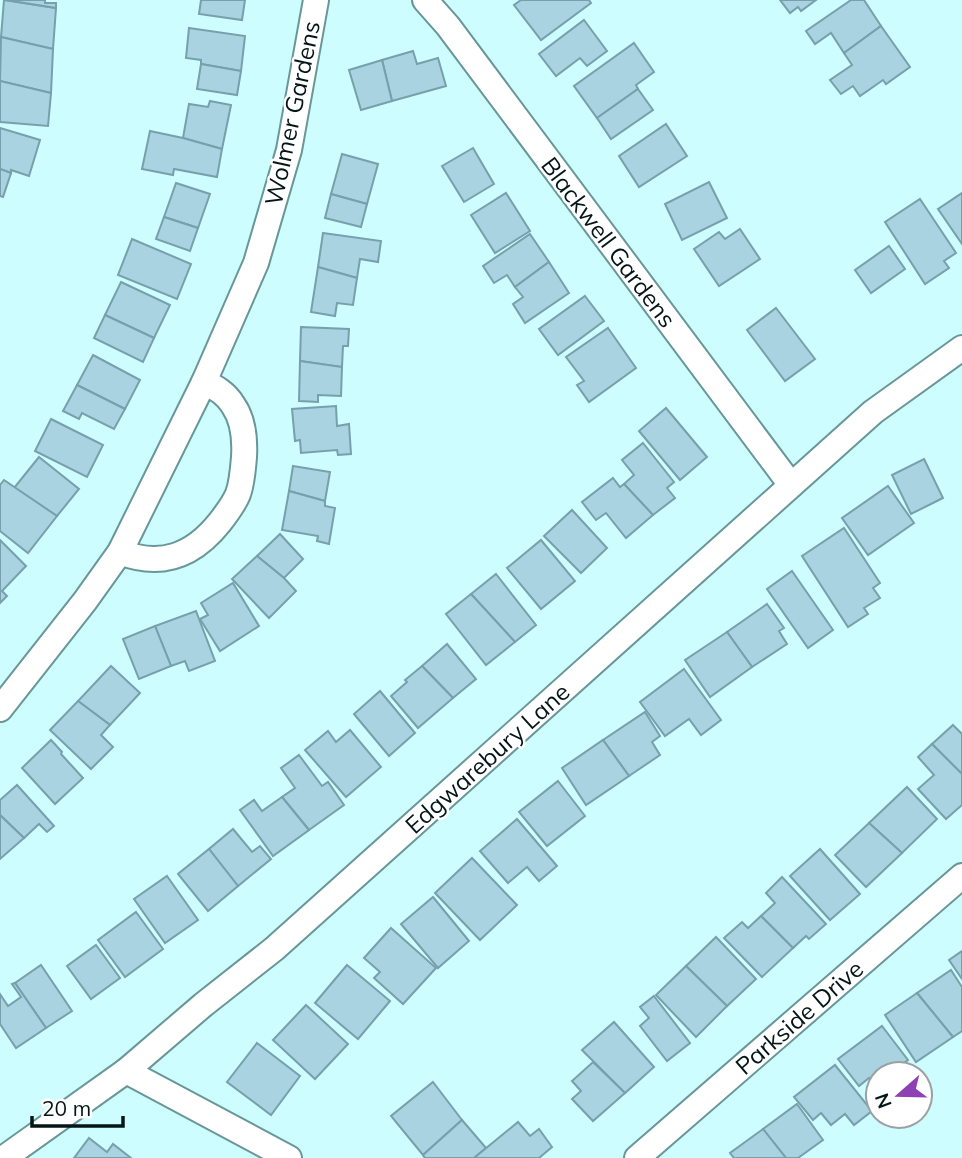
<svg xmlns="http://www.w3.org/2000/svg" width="962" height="1158" viewBox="0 0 962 1158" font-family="Mulish,sans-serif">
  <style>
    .building { fill: #a9d3e1; stroke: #779fac; stroke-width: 2 }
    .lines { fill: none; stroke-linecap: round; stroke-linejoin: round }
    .minor-casing { stroke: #699697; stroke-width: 28 }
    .minor { stroke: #fff; stroke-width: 24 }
    .labels { text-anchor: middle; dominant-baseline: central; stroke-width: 5; stroke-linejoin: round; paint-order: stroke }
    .street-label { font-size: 24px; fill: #041516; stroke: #fff }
  </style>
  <rect width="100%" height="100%" fill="#cdfdfe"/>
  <g class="building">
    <path d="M4,0L56,8L53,49L1,37Z"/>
    <path d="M6,0H45V3H56V8Z"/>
    <path d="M201,0H245L242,20L199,14Z"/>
    <path d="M521,0H589L591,3L541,40L514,5Z"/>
    <path d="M780,0H816L801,11L798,7L790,13Z"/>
    <path d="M851,0H864L881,26L844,53L831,33L815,44L806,31Z"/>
    <path d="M584,20L607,51L587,66L580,58L556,76L539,54Z"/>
    <path d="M881,26L910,67L886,84L883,80L860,96L853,86L841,94L830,80L852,65L844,53Z"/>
    <path d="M189,28L245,36L241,71L201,64V60L186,58Z"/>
    <path d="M1,37L53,49L51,93L0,81Z"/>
    <path d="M634,43L654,72L636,85L638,89L597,118L574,86Z"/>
    <path d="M413,51L417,64L438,58L446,86L392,101L382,60Z"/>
    <path d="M382,60L392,101L361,110L349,70Z"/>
    <path d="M201,64L241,71L237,95L197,89Z"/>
    <path d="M0,81L51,93L48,126L0,122Z"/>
    <path d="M638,89L653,110L611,139L597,118Z"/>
    <path d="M210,101L231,105L222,149L183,138L189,104L208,107Z"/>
    <path d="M666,124L687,156L639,187L619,156Z"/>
    <path d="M0,128L40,140L29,176L11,170V173L0,169Z"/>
    <path d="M150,131L183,138L222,149L217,177L174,169L173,175L142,169Z"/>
    <path d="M473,148L494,184L464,202L442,166Z"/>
    <path d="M342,154L378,164L367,204L331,194Z"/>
    <path d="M0,169L11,173L3,197L0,196Z"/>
    <path d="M709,182L727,218L682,240L665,204Z"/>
    <path d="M176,183L210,194L198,228L164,217Z"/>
    <path d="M506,193L530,231L495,253L471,215Z"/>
    <path d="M962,193V244L938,209Z"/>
    <path d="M331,194L367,204L361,227L325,218Z"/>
    <path d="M920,199L956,253L944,261L949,268L925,284L885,222Z"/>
    <path d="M164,217L198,228L190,251L156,239Z"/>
    <path d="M740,229L760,259L719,286L694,249L719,232L725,239Z"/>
    <path d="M323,233L381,241L378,262L360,259L357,278L318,267Z"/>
    <path d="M530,234L549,262L515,287L507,275L494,283L483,266Z"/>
    <path d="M132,239L191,264L177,299L118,275Z"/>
    <path d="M889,246L905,269L871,293L855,270Z"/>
    <path d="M549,262L569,293L525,323L513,304L523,297L515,287Z"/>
    <path d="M318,267L357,278L353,305L337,303L335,316L311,312Z"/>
    <path d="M121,282L170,305L154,338L105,315Z"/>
    <path d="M585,296L604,321L558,355L539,329Z"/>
    <path d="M776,308L815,359L785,381L747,330Z"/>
    <path d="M105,315L154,338L143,362L94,338Z"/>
    <path d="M301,327L349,329L348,346H343L342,367L300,361Z"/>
    <path d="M608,328L636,368L589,402L577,385L584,381L566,357Z"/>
    <path d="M93,355L140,380L125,409L77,385Z"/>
    <path d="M300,361L342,367L341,396L318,395V402L299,401Z"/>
    <path d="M77,385L125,409L114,429L82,413L79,419L63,411Z"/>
    <path d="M336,406L337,426L349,424L351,454L338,455L337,450L301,453L300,440L295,441L292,409Z"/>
    <path d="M666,408L707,457L680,480L639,431Z"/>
    <path d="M51,419L103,445L87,477L35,451Z"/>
    <path d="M643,443L674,482L667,488L675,498L653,515L624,484L634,475L622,460Z"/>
    <path d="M39,457L79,489L57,516L14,488Z"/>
    <path d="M924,459L943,498L911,514L892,475Z"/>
    <path d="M293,466L330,472L325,501L289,491Z"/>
    <path d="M613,478L620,487L624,484L653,515L626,538L606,513L596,520L582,502Z"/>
    <path d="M4,480L57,516L28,553L0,531V485Z"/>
    <path d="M888,486L914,523L868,555L842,518Z"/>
    <path d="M289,491L325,501V506L335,508L329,544L317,541L318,536L282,530Z"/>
    <path d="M572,510L607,548L581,573L544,536Z"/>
    <path d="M844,528L880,583L873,588L880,598L864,608L868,614L848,627L802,556Z"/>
    <path d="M280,534L303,559L284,578L257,556Z"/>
    <path d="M0,540L26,566L2,591L7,596L0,603Z"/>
    <path d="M541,540L575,581L541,609L507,568Z"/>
    <path d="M257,556L284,578L296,591L269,618L232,579Z"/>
    <path d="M792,571L833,630L808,648L767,589Z"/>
    <path d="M496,574L536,625L515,642L471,594Z"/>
    <path d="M233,583L259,626L220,651L200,619L208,615L201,603Z"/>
    <path d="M471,594L515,642L486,665L446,614Z"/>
    <path d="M767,604L784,628L779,631L787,644L752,667L727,632Z"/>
    <path d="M196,611L215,661L189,671L185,661L171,666L155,626Z"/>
    <path d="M155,626L171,666L139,679L123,639Z"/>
    <path d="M727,632L752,667L710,697L685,660Z"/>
    <path d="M447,644L476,679L453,698L422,666Z"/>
    <path d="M111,666L140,693L110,725L78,701Z"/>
    <path d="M422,666L453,698L418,728L391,696L407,682L405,680Z"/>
    <path d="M684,669L721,720L701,735L689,719L665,736L640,702Z"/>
    <path d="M380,691L415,733L389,756L354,714Z"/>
    <path d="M78,701L110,725L101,735L113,747L91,769L50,730Z"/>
    <path d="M645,712L660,736L652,742L660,755L629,776L603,740Z"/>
    <path d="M953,725L962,734V774L932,744Z"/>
    <path d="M350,730L381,767L346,797L305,750L328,731L336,742Z"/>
    <path d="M51,740L62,752L61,754L83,778L55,804L22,768Z"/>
    <path d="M603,740L629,776L586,805L562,768Z"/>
    <path d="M932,744L962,774V805L946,819L918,789L934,775L918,757Z"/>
    <path d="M299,755L322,786L328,782L344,805L309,830L282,797L295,788L281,768Z"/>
    <path d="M558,781L585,816L547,846L519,812Z"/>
    <path d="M17,785L54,826L47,832L39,824L24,838L0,815V800Z"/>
    <path d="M907,787L937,819L902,853L869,823Z"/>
    <path d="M282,797L309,830L273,856L240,810L254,800L262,811Z"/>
    <path d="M0,815L24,838L0,859Z"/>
    <path d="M517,819L557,866L539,881L527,867L508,883L480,851Z"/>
    <path d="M869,823L902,853L866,887L835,855Z"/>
    <path d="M233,829L252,852L260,846L271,859L238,886L209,849Z"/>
    <path d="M209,849L238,886L208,911L178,874Z"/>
    <path d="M820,849L860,894L830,920L790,876Z"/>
    <path d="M472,858L517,905L480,940L435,893Z"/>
    <path d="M167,876L198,920L165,943L134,899Z"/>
    <path d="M782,877L826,924L809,939L806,936L793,948L761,916L775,903L766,893Z"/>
    <path d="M433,897L469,941L438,968L401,924Z"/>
    <path d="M136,912L163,949L125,977L98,940Z"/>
    <path d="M761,916L793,948L762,977L724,938L742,922L748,928Z"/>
    <path d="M391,928L436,968L403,1004L374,978L380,972L364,958Z"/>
    <path d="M716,937L756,979L727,1006L686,966Z"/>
    <path d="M96,945L120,978L91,999L67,966Z"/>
    <path d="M962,951V979L949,960Z"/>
    <path d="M41,965L72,1011L46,1028L15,983Z"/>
    <path d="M347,965L390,1001L358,1039L315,1003Z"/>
    <path d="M686,966L727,1006L696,1037L656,995Z"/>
    <path d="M951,970L962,987V1031L953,1037L917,993Z"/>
    <path d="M15,983L46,1028L16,1048L0,1024V994L8,1006L21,997L12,984Z"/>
    <path d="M917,993L953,1037L916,1062L885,1015Z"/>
    <path d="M654,996L690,1043L667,1061L640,1026L649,1018L640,1007Z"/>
    <path d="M306,1005L348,1044L315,1079L273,1040Z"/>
    <path d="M614,1022L654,1067L625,1093L582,1050Z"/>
    <path d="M882,1026L908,1060L889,1074H878V1082L874,1085L869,1078L859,1086L838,1059Z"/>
    <path d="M257,1043L300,1076L271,1115L227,1082Z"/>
    <path d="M593,1062L625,1093L593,1121L572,1099L581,1091L572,1081Z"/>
    <path d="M835,1065L872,1111L854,1125L845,1114L831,1125L821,1113L813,1120L794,1097Z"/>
    <path d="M433,1082L462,1120L423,1155L391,1116Z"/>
    <path d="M797,1104L823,1140L798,1158H786L763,1129Z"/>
    <path d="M462,1120L486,1148L474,1158H425L423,1155Z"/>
    <path d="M518,1122L530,1136L539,1129L552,1147L539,1158H474Z"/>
    <path d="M763,1129L786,1158H734L730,1153Z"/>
    <path d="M89,1138L107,1152L113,1144L131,1158H74Z"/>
  </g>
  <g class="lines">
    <defs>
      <g id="minor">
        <path d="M425,0L448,26L791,485"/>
        <path d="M120,552C161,568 193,556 220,522C227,513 234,504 238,494C242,483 243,470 244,457C245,440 243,419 233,405C226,393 215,387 204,382"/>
        <path d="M0,709L85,601L120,552L204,382L256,263L289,150L316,0"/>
        <path d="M126,1071L289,1158"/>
        <path d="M4,1158L126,1071L203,1005L274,949L873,412L962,348"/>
        <path d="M637,1158L962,876"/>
      </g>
    </defs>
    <use href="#minor" class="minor-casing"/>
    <use href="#minor" class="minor"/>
  </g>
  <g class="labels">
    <g class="street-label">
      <text transform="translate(292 113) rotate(-78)">Wolmer Gardens</text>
      <text transform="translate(609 242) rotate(53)">Blackwell Gardens</text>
      <text transform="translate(487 758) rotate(-42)">Edgwarebury Lane</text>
      <text transform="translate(799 1017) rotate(-41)">Parkside Drive</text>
    </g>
  </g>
  <g transform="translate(899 1095) rotate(250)"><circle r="33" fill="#ffffff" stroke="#9ba1a2" stroke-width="2"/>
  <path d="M0-5L12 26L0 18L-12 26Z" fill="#8e41b2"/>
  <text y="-10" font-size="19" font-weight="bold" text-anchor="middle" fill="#041516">N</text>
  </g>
  <path d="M32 1116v10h91v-10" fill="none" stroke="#041516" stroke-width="3.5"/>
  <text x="42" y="1116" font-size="21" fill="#041516" stroke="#ffffff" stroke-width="5" paint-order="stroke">20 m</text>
</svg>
